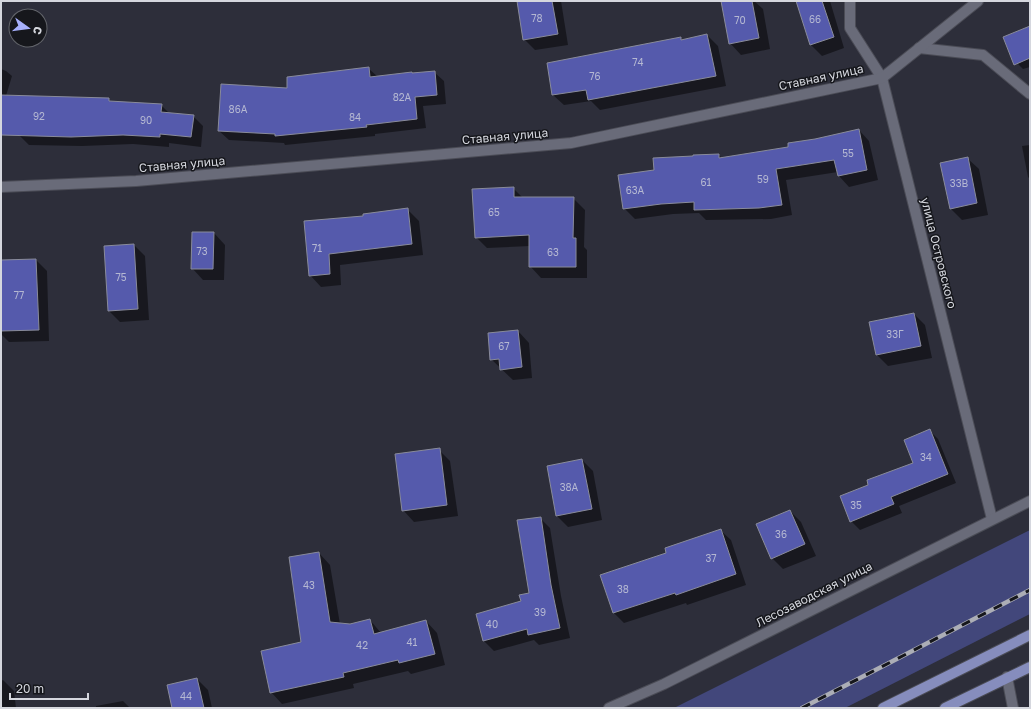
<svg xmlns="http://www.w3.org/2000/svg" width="1031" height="709" viewBox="0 0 1031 709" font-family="'Golos Text',sans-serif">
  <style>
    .green { fill: #42477b }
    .shadow { fill: #0007 }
    .building { fill: #555aac; stroke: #898b9a }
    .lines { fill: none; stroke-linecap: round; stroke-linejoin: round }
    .service-casing { stroke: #4b4c56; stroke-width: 12 }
    .minor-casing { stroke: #4b4c56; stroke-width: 12 }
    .tertiary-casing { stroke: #4b4c56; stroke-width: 12 }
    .primary-casing { stroke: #4b4c56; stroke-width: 12 }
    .service { stroke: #696b79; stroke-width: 10 }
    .minor { stroke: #696b79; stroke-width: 10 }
    .tertiary { stroke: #696b79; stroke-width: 10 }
    .primary { stroke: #868dbd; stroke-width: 10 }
    .rail-casing { stroke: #acaeb6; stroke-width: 4.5 }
    .rail { stroke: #16171c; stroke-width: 3; stroke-dasharray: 9; stroke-linecap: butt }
    .labels { text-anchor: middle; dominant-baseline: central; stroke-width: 3; stroke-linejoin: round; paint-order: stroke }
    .number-label { font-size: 10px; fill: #b5b8d2 }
    .street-label { font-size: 12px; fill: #d5d7de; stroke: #16171c }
  </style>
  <rect width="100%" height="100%" fill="#2d2e3a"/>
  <path class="green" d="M1030,530V614L845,708H674Z"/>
  <g class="shadow">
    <path d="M518,1H561L568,45L535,50L524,39Z"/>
    <path d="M735,1H754L763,9L770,49L741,55L730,43Z"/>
    <path d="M797,1H830L844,48L822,56L810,44Z"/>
    <path d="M1030,27V67L1023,69L1012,58Z"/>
    <path d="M707,35L718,46L726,86L600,110L591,101L564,105L553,95L681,38L683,40Z"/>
    <path d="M368,68L378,77L434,72L444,81L446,104L423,106L426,128L375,134V136L285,145L284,143L229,140L219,131L288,89Z"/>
    <path d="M1,69L6,71L12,76L5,99L1,97Z"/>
    <path d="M108,99L112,103L161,105L170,114L193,116L203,126L201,147L169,143V147L133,144L82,146L29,145L19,135Z"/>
    <path d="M859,130L869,141L878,180L849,187L839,176L838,172L786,180L792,215L771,219L706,220L699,213L673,214L635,219L624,208L655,171L719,155L722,158L789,147Z"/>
    <path d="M1030,145V179L1028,177L1022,146Z"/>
    <path d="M967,158L979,169L988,215L962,220L951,209Z"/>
    <path d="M513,188L523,198H573L585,210L584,247L587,250V278H541L530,266V246L487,248L476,237Z"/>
    <path d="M408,210L419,221L423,255L340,265L341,285L321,287L310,275L305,222L364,217Z"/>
    <path d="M214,233L225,245L224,280H203L192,268Z"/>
    <path d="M134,245L145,256L149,320L120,322L109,311Z"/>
    <path d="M36,260L47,271L49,341L9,342L1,334V261Z"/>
    <path d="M914,314L925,325L932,358L888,366L877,355L871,322Z"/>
    <path d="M518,331L529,343L532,378L513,380L491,359Z"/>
    <path d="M930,431L938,439L956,483L899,506L902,513L860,530L851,521L870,485L915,464Z"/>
    <path d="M439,450L450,461L458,516L414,522L403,510Z"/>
    <path d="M582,460L593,471L602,520L568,527L557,516Z"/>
    <path d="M790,511L801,522L816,556L783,569L772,558Z"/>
    <path d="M540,518L550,528L561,596L570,638L539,645L534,640L494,651L484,641L477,615L522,602L530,594Z"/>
    <path d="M720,530L731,540L746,585L687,605L686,603L624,623L614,613L602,576L668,554Z"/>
    <path d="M319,553L330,565L340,624L350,625L370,620L381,633L426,621L437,633L445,665L411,674L408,671L353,684L354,688L282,704L271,692L303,643Z"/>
    <path d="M197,679L208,690L212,708H174Z"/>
    <path d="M3,680L14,691L16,708H1V681Z"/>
    <path d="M123,701L130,708H96V706Z"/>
  </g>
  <g class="building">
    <path d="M517,1H552L558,34L523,40Z"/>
    <path d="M721,1H752L759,38L729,44Z"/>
    <path d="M796,1H822L834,37L810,45Z"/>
    <path d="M1030,26V58L1014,65L1003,37Z"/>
    <path d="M707,34L716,76L588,100L586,90L552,95L547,63L681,37V40Z"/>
    <path d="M369,67L370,77L412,72V73L435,71L437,95L415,97L417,119L366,125L367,127L275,136V134L218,131L221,84L287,88V77Z"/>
    <path d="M1,95L109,98V101L162,104L161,112L194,115L191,137L160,134V137L123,135L71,137L1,135Z"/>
    <path d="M859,129L867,170L838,176L834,160L776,169L782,205L759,208L694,210V202L661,204L623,209L618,175L654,170L653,158L693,156V155L719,154V158L788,147V143L815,139Z"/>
    <path d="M968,157L977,203L950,209L940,163Z"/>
    <path d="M514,187V197H574L573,238H576V267H529V235L475,238L472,189Z"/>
    <path d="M408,208L412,244L329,254L330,274L309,276L304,221L363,216V214Z"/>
    <path d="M192,232H214L213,269H191Z"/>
    <path d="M134,244L138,309L108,311L104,246Z"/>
    <path d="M36,259L39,330L1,331V260Z"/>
    <path d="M914,313L921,346L876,355L869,322Z"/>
    <path d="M518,330L522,367L500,370L499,359L490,360L488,333Z"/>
    <path d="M930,429L948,474L891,497L894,504L850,522L840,496L868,485L867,480L913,463L904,440Z"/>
    <path d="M440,448L447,505L402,511L395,454Z"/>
    <path d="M582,459L592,509L556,516L547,466Z"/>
    <path d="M790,510L805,544L771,559L756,524Z"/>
    <path d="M541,517L551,585L560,628L528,635L527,629L483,641L476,614L521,601L519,595L529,593L517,520Z"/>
    <path d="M721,529L736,574L676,595L675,593L613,613L600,575L666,553L665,548Z"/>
    <path d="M319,552L330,622L350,624L370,619L374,634L426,620L435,654L399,663L398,660L343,673L344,677L270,693L261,651L301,642L289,557Z"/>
    <path d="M197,678L204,708H172L167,685Z"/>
  </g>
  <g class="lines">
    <defs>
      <path id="service" d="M919,48L983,55L1030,94"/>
      <g id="minor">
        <path d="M850,1V28L882,78L992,519"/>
        <path d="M1,187L136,181L571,143L882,78L978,1"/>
        <path d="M1007,677L1013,708"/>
      </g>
      <path id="tertiary" d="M609,708L664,684L1030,501"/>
      <g id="primary">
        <path d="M883,708L1030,635"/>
        <path d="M945,708L1030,667"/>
      </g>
    </defs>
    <use href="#service" class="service-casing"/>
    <use href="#minor" class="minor-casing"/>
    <use href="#tertiary" class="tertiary-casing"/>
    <use href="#primary" class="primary-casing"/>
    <use href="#service" class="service"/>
    <use href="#minor" class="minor"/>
    <use href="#tertiary" class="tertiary"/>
    <use href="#primary" class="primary"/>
    <defs>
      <path id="rail" d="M802,708L1030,590"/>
    </defs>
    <use href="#rail" class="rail-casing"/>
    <use href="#rail" class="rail"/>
  </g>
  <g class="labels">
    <g class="number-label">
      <text x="537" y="18">78</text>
      <text x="815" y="19">66</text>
      <text x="740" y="20">70</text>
      <text x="638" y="62">74</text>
      <text x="595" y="76">76</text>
      <text x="402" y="97">82А</text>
      <text x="238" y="109">86А</text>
      <text x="39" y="116">92</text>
      <text x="355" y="117">84</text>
      <text x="146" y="120">90</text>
      <text x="848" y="153">55</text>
      <text x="763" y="179">59</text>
      <text x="706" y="182">61</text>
      <text x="959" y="183">33В</text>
      <text x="635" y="190">63А</text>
      <text x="494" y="212">65</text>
      <text x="317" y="248">71</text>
      <text x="202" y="251">73</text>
      <text x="553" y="252">63</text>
      <text x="121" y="277">75</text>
      <text x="19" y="295">77</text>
      <text x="895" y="334">33Г</text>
      <text x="504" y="346">67</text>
      <text x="926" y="457">34</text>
      <text x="569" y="487">38А</text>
      <text x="856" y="505">35</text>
      <text x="781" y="534">36</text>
      <text x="711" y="558">37</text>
      <text x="309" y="585">43</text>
      <text x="623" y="589">38</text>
      <text x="540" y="612">39</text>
      <text x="492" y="624">40</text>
      <text x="412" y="642">41</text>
      <text x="362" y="645">42</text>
      <text x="186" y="696">44</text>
    </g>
    <g class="street-label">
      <text transform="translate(821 77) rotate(-12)">Ставная улица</text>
      <text transform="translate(505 136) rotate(-5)">Ставная улица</text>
      <text transform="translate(182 164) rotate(-5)">Ставная улица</text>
      <text transform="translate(939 253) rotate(76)">улица Островского</text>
      <text transform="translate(814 594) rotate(-27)">Лесозаводская улица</text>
    </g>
  </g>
  <rect width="1031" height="709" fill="none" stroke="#d5d7de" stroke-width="4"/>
  <g transform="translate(28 28) rotate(104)"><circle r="19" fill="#16171c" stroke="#62646a"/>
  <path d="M0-3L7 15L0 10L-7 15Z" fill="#a7b0fc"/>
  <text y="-6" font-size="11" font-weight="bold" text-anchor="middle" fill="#d5d7de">С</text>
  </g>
  <path d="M10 693v6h78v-6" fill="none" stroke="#d5d7de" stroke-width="2"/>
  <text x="16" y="693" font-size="12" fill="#d5d7de" stroke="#16171c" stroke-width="3" paint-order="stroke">20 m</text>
</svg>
